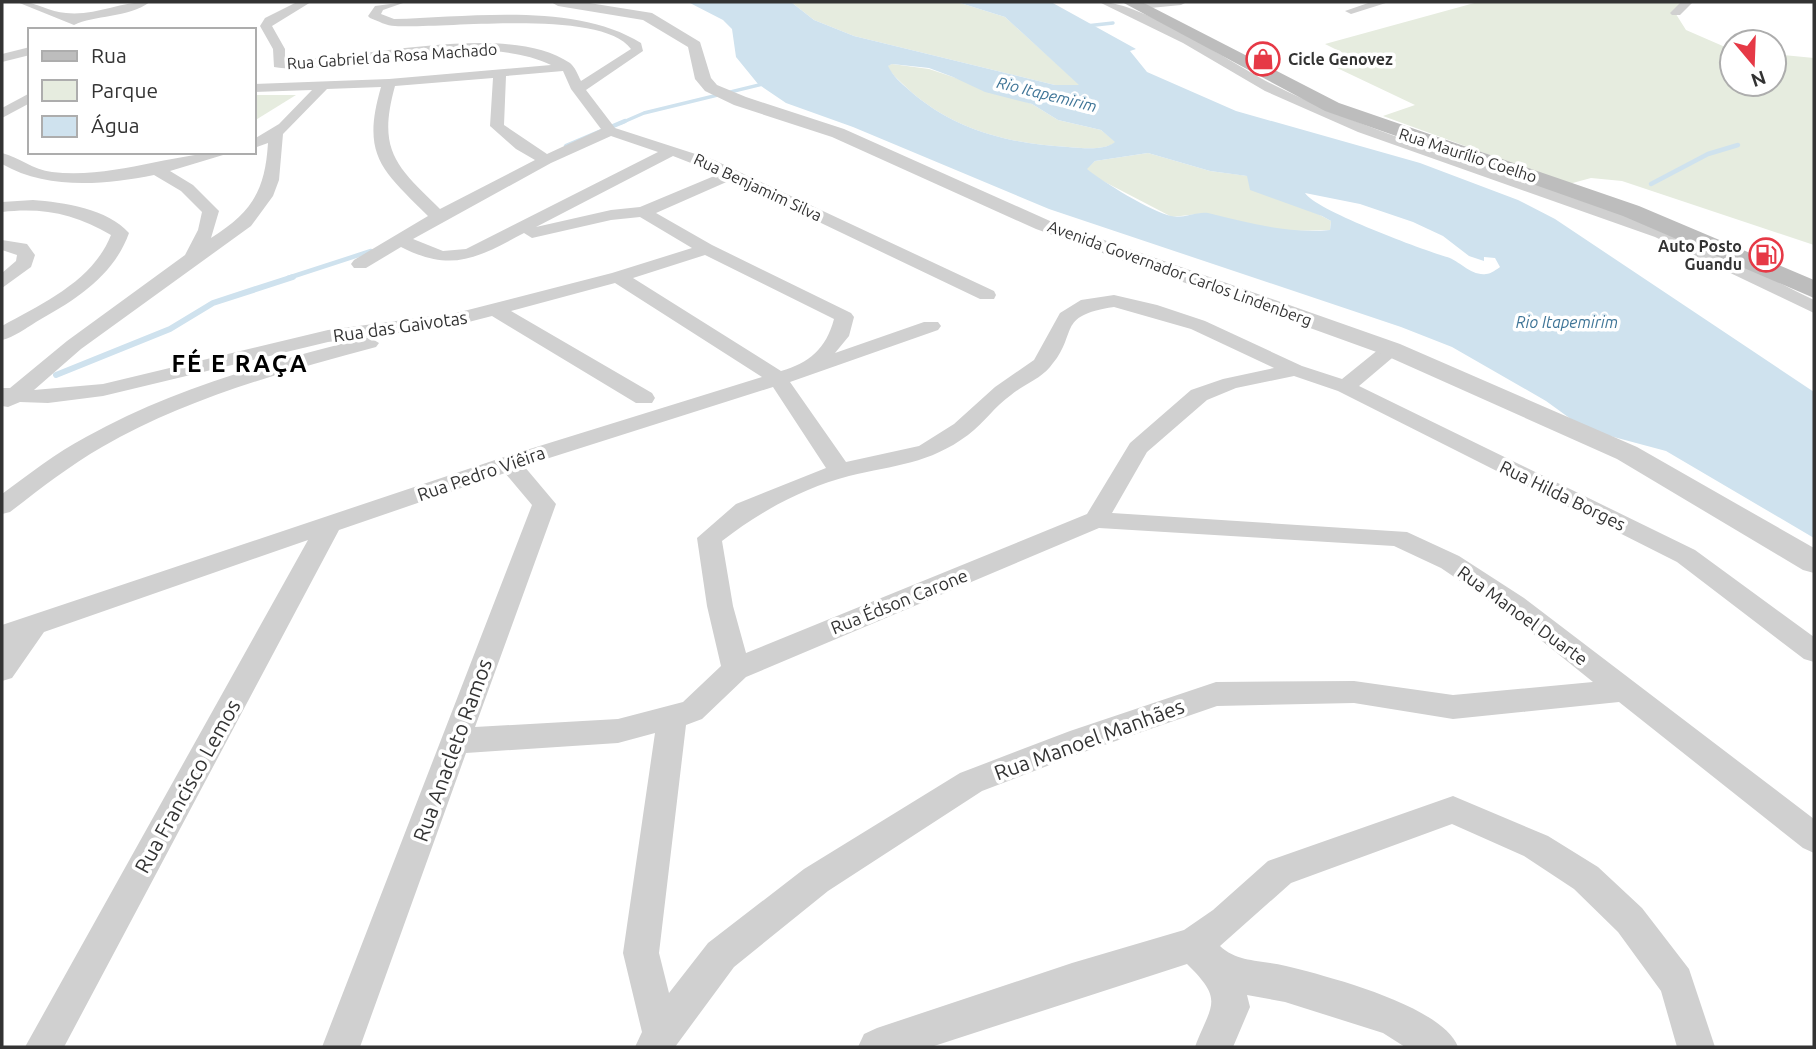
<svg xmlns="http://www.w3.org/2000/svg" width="1816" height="1049" viewBox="0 0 1816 1049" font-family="Ubuntu,sans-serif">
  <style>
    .green { fill: #e6ecdf }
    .water { fill: #cfe2ee; fill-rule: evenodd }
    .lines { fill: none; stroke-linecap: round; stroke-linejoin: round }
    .stream-far2 { stroke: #cfe2ee; stroke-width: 3.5 }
    .stream-far1 { stroke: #cfe2ee; stroke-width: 4.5 }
    .stream { stroke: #cfe2ee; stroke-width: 6 }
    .minor { fill: #d0d0d0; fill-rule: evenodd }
    .tertiary { fill: #d0d0d0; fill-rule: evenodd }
    .secondary { fill: #bdbdbd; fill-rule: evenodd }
    .labels { text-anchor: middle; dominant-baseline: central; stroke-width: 7; stroke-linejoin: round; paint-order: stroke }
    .far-street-label { font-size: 16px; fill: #333; stroke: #fff }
    .far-poi-label { font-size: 16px; font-weight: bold; fill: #333; stroke: #fff; text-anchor: start }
    .far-water-label { font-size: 16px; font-style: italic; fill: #3f7597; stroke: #fff }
    .street-label { font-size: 18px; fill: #333; stroke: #fff }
    .near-street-label { font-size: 21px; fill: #333; stroke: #fff }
    .district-label { font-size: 24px; font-weight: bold; letter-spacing: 2px; fill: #000; stroke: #fff }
  </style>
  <rect width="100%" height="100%" fill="#fff"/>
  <g class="green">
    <path d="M791,2H957L1005,17L1080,85H1055L854,36L814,20Z"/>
    <path d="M1478,2H1686L1674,11L1686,30L1732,50V84H1774V54L1814,58V245L1622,181L1591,178L1569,184L1383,116L1415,105L1316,58L1345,54L1325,44Z"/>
    <path d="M892,64L929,69L953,77L1032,104L1058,120L1101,130L1116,142C1104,151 1082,148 1068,147C1010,144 954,130 909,90C901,82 893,76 887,66Z"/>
    <path d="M254,95H296L254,121Z"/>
    <path d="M1148,153L1210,171L1248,176L1331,221L1330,230L1290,231L1224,220L1206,213L1172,217L1099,179L1086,169L1095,161Z"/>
  </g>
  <path class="water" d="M688,2H791L814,20L854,36L1055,85H1079L1005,17L957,2H1051L1136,49L1130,51L1147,72L1236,111L1420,163L1518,200L1555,219L1814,392V538L1666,451L1595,432L1575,422L1546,401L1452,347L1401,327L1049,209L853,127L786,103L758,84L736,57L732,29L723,20ZM892,64L929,68L953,77L985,92L1032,104L1058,120L1101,130L1115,142C1104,151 1082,148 1068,147C1010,144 954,130 909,90C901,83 893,76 888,66ZM1148,153L1210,171L1247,176L1250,190L1322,216L1331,221L1330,230C1288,234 1249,223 1208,213C1197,211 1183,219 1171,216C1154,213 1101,181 1087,169L1095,161ZM1305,193L1360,204L1413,222L1443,236L1469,256L1484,261V257L1495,258L1500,267C1497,269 1491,274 1486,274C1471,276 1460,261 1447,257C1423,250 1315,210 1305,193Z"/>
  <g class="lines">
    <g class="stream-far2">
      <path d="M1086,26L1113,23"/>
      <path d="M621,123L644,113L767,83"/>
    </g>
    <g class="stream-far1">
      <path d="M566,146L625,121"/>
      <path d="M1651,184L1708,154L1738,145"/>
      <path d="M288,278L371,251"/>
    </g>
    <path class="stream" d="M56,375L170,329L213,303L293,277"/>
    <g class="minor">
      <path d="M17,2C36,1 49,12 66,13C96,16 121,1 150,2C128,18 94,15 74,25Z"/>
      <path d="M297,2H311L272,26L285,49V60C362,60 506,20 570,63C575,67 578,75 581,81L631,49C601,8 445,29 395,26C387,26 378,21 370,18L368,16L375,6L406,2L383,10L381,14L394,19C469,17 576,2 641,43L643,51L586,90L615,128L714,160L994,291L996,295L994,299H980L731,180L656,213L712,245L851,313L854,317L849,336L835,353L924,322H938L941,326L938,330L790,382L846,462L919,446L954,424L995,387L1034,360L1060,313L1081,300L1114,295L1157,305L1205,321L1302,366L1342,379L1384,345H1398L1401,349L1398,353L1359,386L1695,550L1814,637V662L1804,659L1677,562L1338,391L1294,376L1236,388L1207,400L1147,452L1112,513L1407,532L1459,556L1524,598L1814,819V853L1803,848L1619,702L1453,719L1354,703L1217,706L1081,753L982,791L828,891L734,967L675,1047H635L642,1032L623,953L655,733L618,743L466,753L360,1047H322L532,505L505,473L339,530L64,1047H25L308,540L44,632L12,678L2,681V625L501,458L762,377L615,283L511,311L652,393L655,398L652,403H636L492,316L457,325L328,342L103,396L48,403L20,402L8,407L2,406V388H10L67,341L185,255L198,230L202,212L181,191L154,175C104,185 47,190 2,164V153C19,157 33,170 52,172C116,179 172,152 233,152L170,171L193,185L219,211L211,238C252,212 265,191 268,143L254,148V139L279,124L312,90L254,92V84L389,79L551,65C493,37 407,57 344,64C322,67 297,71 274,67L273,49L260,26L265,18ZM563,71L571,89L601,129L547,154L504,125L506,76ZM493,78L490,126L516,149L535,160L440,209C396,166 377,151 395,86ZM381,87C361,156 382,170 428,216L354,260L351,264L354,268H366L401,247C452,273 477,258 524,233L532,238L611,220L640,217L692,248L612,273L456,313L328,330L103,384L34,390L81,349L251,226L273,196L279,180L283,134L327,89ZM611,136L658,152L466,249L443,251L413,239L551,163ZM673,156L719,174L640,207L611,210L536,227ZM705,255L834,319C826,349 809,363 781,371L633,278ZM1114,307L1191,329L1274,368L1223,379L1191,390L1130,443L1087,514L746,653L733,606L722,541C759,512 803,488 849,476C895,465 929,464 968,435C984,423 995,406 1011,395C1023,385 1040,379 1050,367C1080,333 1054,316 1114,307ZM773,387L826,468L736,504L697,538L707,606L721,666L683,702L618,719L475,727L556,504L524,466ZM1099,528L1394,546L1441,568L1506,612L1593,682L1453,695L1354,681L1216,682L1070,731L960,773L804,869L708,943L669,993L659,953L686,725L702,719L746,677Z"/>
      <path d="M1099,2C1140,0 1234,65 1274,85C1399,148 1537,177 1666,229C1717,249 1765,276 1814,300V313L1655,237L1358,132L1265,91L1183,43Z"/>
      <path d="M1149,2H1187L1181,5L1140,9L1134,6Z"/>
      <path d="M1371,2H1389L1351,14L1345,11Z"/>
      <path d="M1681,2H1693L1680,15H1672L1670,13Z"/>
      <path d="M30,47V55L2,62V54Z"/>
      <path d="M30,93V103L2,118V108Z"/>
      <path d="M33,200C63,202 108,209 129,233C113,277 75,300 36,322C25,329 14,337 2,340V326C43,303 93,281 111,235C76,214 42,207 2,212V202Z"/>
      <path d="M2,240L27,244L35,255L31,267L2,288V273L16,261L17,255L2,250Z"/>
      <path d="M369,337L379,343L376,347C282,372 187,398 102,447C69,466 40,489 10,512L2,514V494C29,474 56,453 86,437C174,388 272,361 369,337Z"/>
      <path d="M1453,796L1548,836L1598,867L1642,908L1689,969L1715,1047H1677L1661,991L1618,932L1574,889L1524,856L1452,824L1291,883L1220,946C1238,963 1263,960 1286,966C1327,976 1443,1006 1458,1047H1405L1383,1033L1285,1002L1247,995L1250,1007L1233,1047H1195C1211,1004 1225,1001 1187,964L931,1047H858L864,1034L877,1028L1072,963L1184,930L1213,910L1268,861Z"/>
    </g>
    <path class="tertiary" d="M551,2H583L652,13L700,42L711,78L717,85L746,97L844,129L1050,221L1400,344L1637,447L1814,548V573L1803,570L1617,459L1382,354L1036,229L832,137L734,105L705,91L695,79L688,47L643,20L558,6Z"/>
    <path class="secondary" d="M1122,2H1142L1339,103L1639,206L1814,280V298L1623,216L1325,111Z"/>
  </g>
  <defs>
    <symbol id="shop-ring" viewBox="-11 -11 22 22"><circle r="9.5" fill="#fff" stroke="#e63946" stroke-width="1.5"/><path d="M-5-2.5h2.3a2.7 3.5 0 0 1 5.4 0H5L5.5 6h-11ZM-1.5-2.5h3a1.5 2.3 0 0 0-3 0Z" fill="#e63946"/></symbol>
    <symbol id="fuel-ring" viewBox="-11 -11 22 22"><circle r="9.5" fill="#fff" stroke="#e63946" stroke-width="1.5"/><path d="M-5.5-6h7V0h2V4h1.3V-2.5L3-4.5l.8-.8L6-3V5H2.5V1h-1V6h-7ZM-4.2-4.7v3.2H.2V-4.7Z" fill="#e63946"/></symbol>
  </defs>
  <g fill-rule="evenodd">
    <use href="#shop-ring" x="1244" y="40" width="38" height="38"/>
    <use href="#fuel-ring" x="1747" y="236" width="38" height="38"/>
  </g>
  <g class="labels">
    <g class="far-street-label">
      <text transform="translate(392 56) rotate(-4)">Rua Gabriel da Rosa Machado</text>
      <text transform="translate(1468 155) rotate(18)">Rua Maurílio Coelho</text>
      <text transform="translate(758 187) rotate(25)">Rua Benjamim Silva</text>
      <text transform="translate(1180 273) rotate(20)">Avenida Governador Carlos Lindenberg</text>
    </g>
    <g class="far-poi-label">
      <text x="1288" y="59">Cicle Genovez</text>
      <text x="1742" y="246" text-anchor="end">Auto Posto<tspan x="1742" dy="18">Guandu</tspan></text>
    </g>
    <g class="far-water-label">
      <text transform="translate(1047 94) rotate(14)">Rio Itapemirim</text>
      <text x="1567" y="322">Rio Itapemirim</text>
    </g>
    <g class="street-label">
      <text transform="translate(400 326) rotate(-8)">Rua das Gaivotas</text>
      <text transform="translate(481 473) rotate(-19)">Rua Pedro Viêira</text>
      <text transform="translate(1563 495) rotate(26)">Rua Hilda Borges</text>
      <text transform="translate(899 601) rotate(-22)">Rua Édson Carone</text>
      <text transform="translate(1523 615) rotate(36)">Rua Manoel Duarte</text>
    </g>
    <g class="near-street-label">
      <text transform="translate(1089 739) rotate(-20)">Rua Manoel Manhães</text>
      <text transform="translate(452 750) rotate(-70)">Rua Anacleto Ramos</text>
      <text transform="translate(187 786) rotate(-61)">Rua Francisco Lemos</text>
    </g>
    <g class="district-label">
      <text x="240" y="363">FÉ E RAÇA</text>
    </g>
  </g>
  <rect width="1816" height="1049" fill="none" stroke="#333333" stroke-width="7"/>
  <rect x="28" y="28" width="228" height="126" fill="#ffffff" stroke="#adadad" stroke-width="2"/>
  <rect x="42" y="51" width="35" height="10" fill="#bdbdbd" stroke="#adadad" stroke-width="2"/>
  <text x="91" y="63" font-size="21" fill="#333333">Rua</text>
  <rect x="42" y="80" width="35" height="21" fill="#e6ecdf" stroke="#adadad" stroke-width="2"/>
  <text x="91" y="98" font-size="21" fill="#333333">Parque</text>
  <rect x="42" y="116" width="35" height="21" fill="#cfe2ee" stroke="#adadad" stroke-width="2"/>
  <text x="91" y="133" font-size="21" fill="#333333">Água</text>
  <g transform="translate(1753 63) rotate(161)"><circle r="33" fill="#ffffff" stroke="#adadad" stroke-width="2"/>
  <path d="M0-5L12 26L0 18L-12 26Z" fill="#e63946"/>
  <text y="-10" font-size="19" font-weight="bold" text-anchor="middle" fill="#333333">N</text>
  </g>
</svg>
